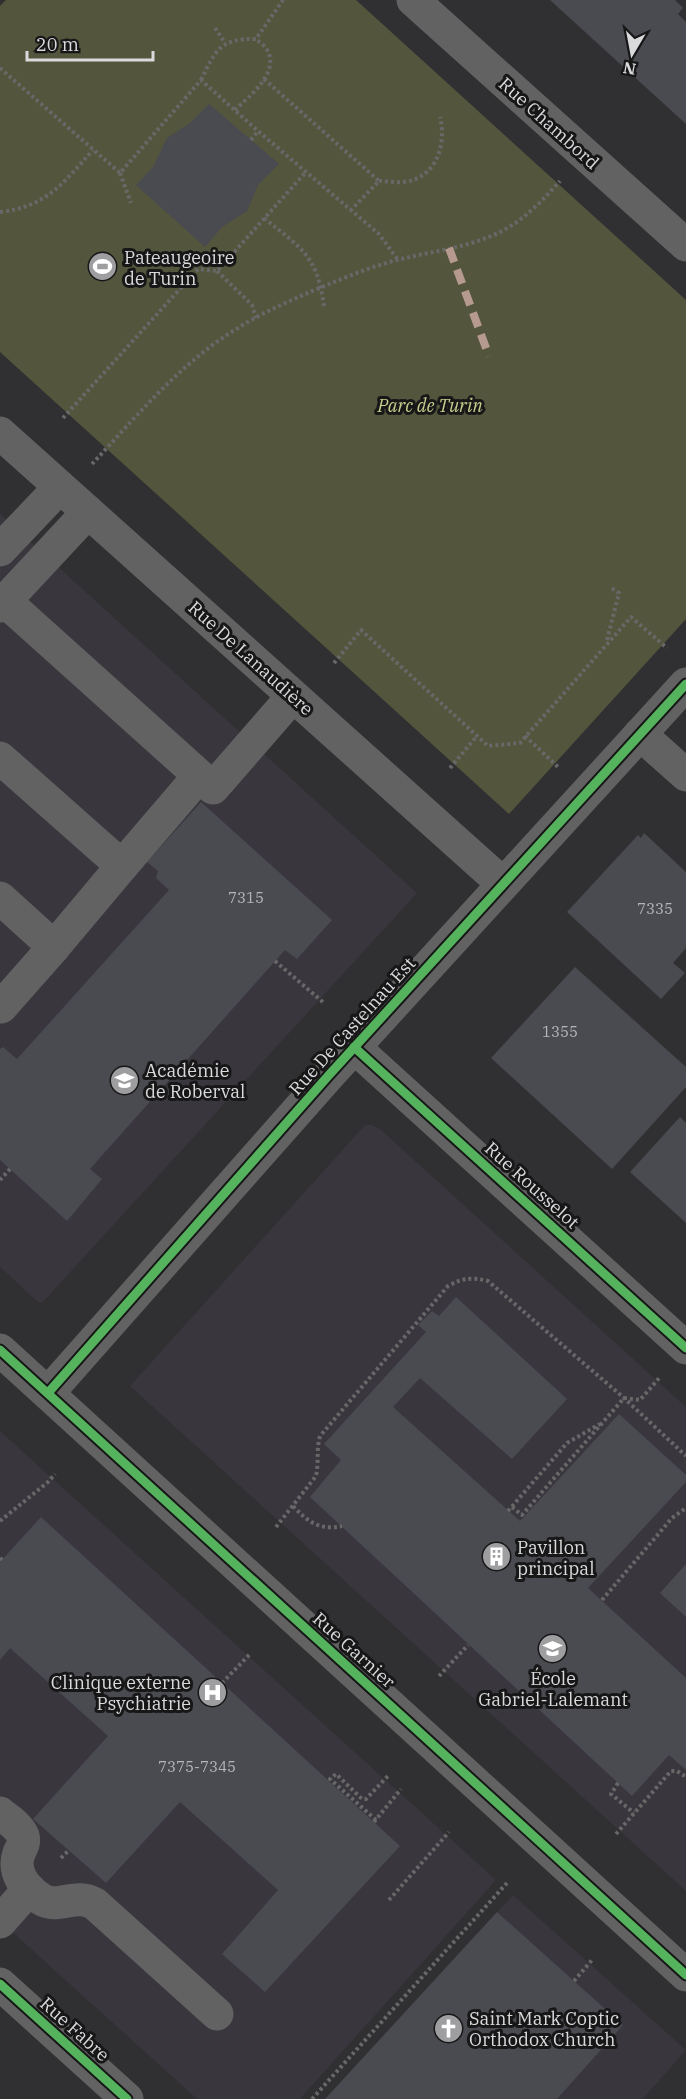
<svg xmlns="http://www.w3.org/2000/svg" width="686" height="2099" viewBox="0 0 686 2099" font-family="'IBM Plex Serif',serif">
  <style>
    .built { fill: #39363e }
    .green { fill: #53563d }
    .building { fill: #4a4a51 }
    .lines { fill: none; stroke-linecap: round; stroke-linejoin: round }
    .path { stroke: #686868; stroke-width: 4; stroke-dasharray: 3 3; stroke-linecap: butt }
    .minor { stroke: #626262; stroke-width: 33 }
    .quiet { stroke: #b69a8f; stroke-width: 8; stroke-dasharray: 15 8; stroke-linecap: butt }
    .cycleway-casing { stroke: #171718; stroke-width: 13 }
    .cycleway { stroke: #56b35d; stroke-width: 9 }
    .labels { text-anchor: middle; dominant-baseline: central; stroke-width: 6; stroke-linejoin: round; paint-order: stroke }
    .number-label { font-size: 15px; fill: #b6b5b9 }
    .street-label { font-size: 18px; fill: #dad9dc; stroke: #171718 }
    .poi-label { font-size: 18px; fill: #dad9dc; stroke: #171718; text-anchor: start }
    .park-label { font-size: 18px; font-style: italic; fill: #c7cd8d; stroke: #171718 }
  </style>
  <rect width="100%" height="100%" fill="#302f31"/>
  <g class="built">
    <path d="M0,514L417,893L42,1303L38,1302L0,1267Z"/>
    <path d="M365,1125H372L380,1129L686,1407V1891L130,1386Z"/>
    <path d="M0,1431L496,1880L300,2099H197L0,1921Z"/>
    <path d="M513,1895L686,2050L643,2099H557L443,1971Z"/>
  </g>
  <path class="green" d="M6,0H356L686,300V619L509,814L0,352V6Z"/>
  <g class="building">
    <path d="M550,0H675L683,8L678,14L686,22V124Z"/>
    <path d="M209,104L279,164L258,185L247,211L222,227L205,247L136,185L153,167L167,138L190,123Z"/>
    <path d="M201,802L332,920L297,959L285,950L90,1169L102,1179L67,1221L0,1160V1049L3,1047L17,1059L169,890L156,878L158,871L147,862Z"/>
    <path d="M644,833L686,872V948L673,963L685,973L661,999L567,912L638,835L641,838Z"/>
    <path d="M575,967L686,1067V1087L612,1169L491,1058Z"/>
    <path d="M680,1117L686,1123V1223L630,1172Z"/>
    <path d="M456,1297L567,1399L512,1459L420,1378L393,1407L520,1521L619,1414L686,1475V1482L588,1588L686,1678V1770L669,1755L632,1796L310,1497L341,1460L324,1444L426,1332L418,1325L432,1311L439,1316Z"/>
    <path d="M41,1517L400,1846L265,1992L222,1954L278,1890L180,1802L106,1883L33,1819L108,1736L10,1648L0,1660V1562Z"/>
    <path d="M686,1564V1617L660,1593Z"/>
    <path d="M497,1912L623,2025L557,2099H325Z"/>
  </g>
  <g class="lines">
    <g class="path">
      <path d="M215,28L225,43"/>
      <path d="M0,68L120,173L201,80L258,131L379,234L398,260"/>
      <path d="M264,79L379,181L351,210"/>
      <path d="M201,80C215,51 220,38 256,39L283,0"/>
      <path d="M235,110C249,96 282,72 266,48C264,45 259,42 256,39"/>
      <path d="M251,140L258,131"/>
      <path d="M120,173L131,203"/>
      <path d="M379,181C387,181 396,183 403,182C436,179 447,145 440,117"/>
      <path d="M0,212C47,207 64,182 93,150"/>
      <path d="M264,218C302,249 317,255 324,306"/>
      <path d="M217,271L252,305L256,318"/>
      <path d="M63,418L198,269L217,271L306,172"/>
      <path d="M92,464C137,416 181,362 238,328C258,315 281,305 303,295C334,282 368,267 401,259C434,251 471,247 502,231C524,220 544,199 560,181"/>
      <path d="M607,640L619,593L610,587"/>
      <path d="M334,663L361,630L488,746L520,743L631,617L667,648"/>
      <path d="M525,736L558,767"/>
      <path d="M450,768L477,736"/>
      <path d="M275,961L324,1003"/>
      <path d="M0,1180L10,1169"/>
      <path d="M293,1506C307,1521 319,1531 342,1526"/>
      <path d="M512,1507L522,1515L624,1398L640,1400L661,1376"/>
      <path d="M508,1511L567,1443L600,1424"/>
      <path d="M0,1521L48,1482L55,1474"/>
      <path d="M276,1527L316,1476C319,1463 316,1450 320,1436L448,1286C462,1278 472,1277 488,1281L624,1398L686,1456"/>
      <path d="M0,1558L2,1560"/>
      <path d="M602,1600L672,1518L686,1508"/>
      <path d="M439,1676L468,1645"/>
      <path d="M222,1683L251,1653"/>
      <path d="M618,1783L611,1794L634,1813"/>
      <path d="M376,1820L330,1779L336,1774L362,1799H366L388,1776"/>
      <path d="M374,1822L401,1789"/>
      <path d="M616,1834L671,1771H677L686,1777"/>
      <path d="M61,1858L69,1850"/>
      <path d="M389,1900L449,1832"/>
      <path d="M574,1981L592,1960"/>
      <path d="M312,2099L507,1883"/>
    </g>
    <g class="minor">
      <path d="M413,0L686,245"/>
      <path d="M0,433L503,884"/>
      <path d="M0,550L60,487"/>
      <path d="M5,601L88,512"/>
      <path d="M0,606L5,601L213,788L293,696"/>
      <path d="M640,734L686,775"/>
      <path d="M0,758L122,866L199,776"/>
      <path d="M0,898L54,947L122,866"/>
      <path d="M0,1006L1,1007L54,947"/>
      <path d="M354,1047L686,1348"/>
      <path d="M0,1350L686,1975"/>
      <path d="M48,1393L329,1075L686,684"/>
      <path d="M0,1813C7,1819 19,1826 23,1836C25,1842 22,1847 19,1853C12,1872 25,1889 41,1899C59,1910 75,1892 95,1904L217,2014"/>
      <path d="M0,1922L29,1889"/>
      <path d="M0,1984L127,2099"/>
    </g>
    <path class="quiet" d="M449,248L489,356"/>
    <defs>
      <g id="cycleway">
        <path d="M354,1047L686,1348"/>
        <path d="M0,1350L686,1975"/>
        <path d="M48,1393L329,1075L686,684"/>
        <path d="M0,1984L127,2099"/>
      </g>
    </defs>
    <use href="#cycleway" class="cycleway-casing"/>
    <use href="#cycleway" class="cycleway"/>
  </g>
  <defs>
    <symbol id="stadium-disc" viewBox="-11 -11 22 22"><circle r="9.5" fill="#9e9ea0" stroke="#171718"/><path d="M0-5a6.5 5 0 1 0 0 10a6.5 5 0 1 0 0-10ZM-3.5-1.8h7v3.6h-7Z" fill="#fff"/></symbol>
    <symbol id="school-disc" viewBox="-11 -11 22 22"><circle r="9.5" fill="#9e9ea0" stroke="#171718"/><path d="M0-5L7-2L0 1L-7-2ZM-4 1L0 2.5L4 1V4Q0 6-4 4Z" fill="#fff"/></symbol>
    <symbol id="building-disc" viewBox="-11 -11 22 22"><circle r="9.5" fill="#9e9ea0" stroke="#171718"/><path d="M-4-6H4V6H1V3H-1V6H-4ZM-2.5-4.3h1.7v1.8h-1.7ZM.8-4.3h1.7v1.8H.8ZM-2.5-1h1.7V.8h-1.7ZM.8-1h1.7V.8H.8Z" fill="#fff"/></symbol>
    <symbol id="hospital-disc" viewBox="-11 -11 22 22"><circle r="9.5" fill="#9e9ea0" stroke="#171718"/><path d="M-5-5h3v3.5h4V-5h3V5h-3V1.5h-4V5h-3Z" fill="#fff"/></symbol>
    <symbol id="church-disc" viewBox="-11 -11 22 22"><circle r="9.5" fill="#9e9ea0" stroke="#171718"/><path d="M-1.2-6h2.4v3.5h3.3v2.4h-3.3V6h-2.4V-.1h-3.3v-2.4h3.3Z" fill="#fff"/></symbol>
  </defs>
  <g fill-rule="evenodd">
    <use href="#stadium-disc" x="86" y="250" width="33" height="33"/>
    <use href="#school-disc" x="108" y="1064" width="33" height="33"/>
    <use href="#building-disc" x="480" y="1540" width="33" height="33"/>
    <use href="#school-disc" x="536" y="1632" width="33" height="33"/>
    <use href="#hospital-disc" x="196" y="1676" width="33" height="33"/>
    <use href="#church-disc" x="432" y="2012" width="33" height="33"/>
  </g>
  <g class="labels">
    <g class="number-label">
      <text x="246" y="897">7315</text>
      <text x="655" y="908">7335</text>
      <text x="560" y="1031">1355</text>
      <text x="197" y="1766">7375-7345</text>
    </g>
    <g class="street-label">
      <text transform="translate(549 123) rotate(42)">Rue Chambord</text>
      <text transform="translate(251 658) rotate(42)">Rue De Lanaudière</text>
      <text transform="translate(352 1026) rotate(-48)">Rue De Castelnau Est</text>
      <text transform="translate(532 1185) rotate(42)">Rue Rousselot</text>
      <text transform="translate(354 1650) rotate(42)">Rue Garnier</text>
      <text transform="translate(75 2029) rotate(42)">Rue Fabre</text>
    </g>
    <g class="poi-label">
      <text x="124" y="257">Pateaugeoire<tspan x="124" dy="21">de Turin</tspan></text>
      <text x="145" y="1070">Académie<tspan x="145" dy="21">de Roberval</tspan></text>
      <text x="517" y="1547">Pavillon<tspan x="517" dy="21">principal</tspan></text>
      <text x="553" y="1678" text-anchor="middle">École<tspan x="553" dy="21">Gabriel-Lalemant</tspan></text>
      <text x="191" y="1682" text-anchor="end">Clinique externe<tspan x="191" dy="21">Psychiatrie</tspan></text>
      <text x="469" y="2018">Saint Mark Coptic<tspan x="469" dy="21">Orthodox Church</tspan></text>
    </g>
    <g class="park-label">
      <text x="430" y="405">Parc de Turin</text>
    </g>
  </g>
  <g transform="translate(632 54) rotate(190)" stroke="#171718" stroke-width="4.5" paint-order="stroke">
  <path d="M0-4.5L10 22L0 15L-10 22Z" fill="#dad9dc"/>
  <text y="-9" font-size="16" font-weight="bold" text-anchor="middle" fill="#dad9dc">N</text>
  </g>
  <path d="M27 51v9h126v-9" fill="none" stroke="#dad9dc" stroke-width="3"/>
  <text x="36" y="51" font-size="18" fill="#dad9dc" stroke="#171718" stroke-width="4.5" paint-order="stroke">20 m</text>
</svg>
